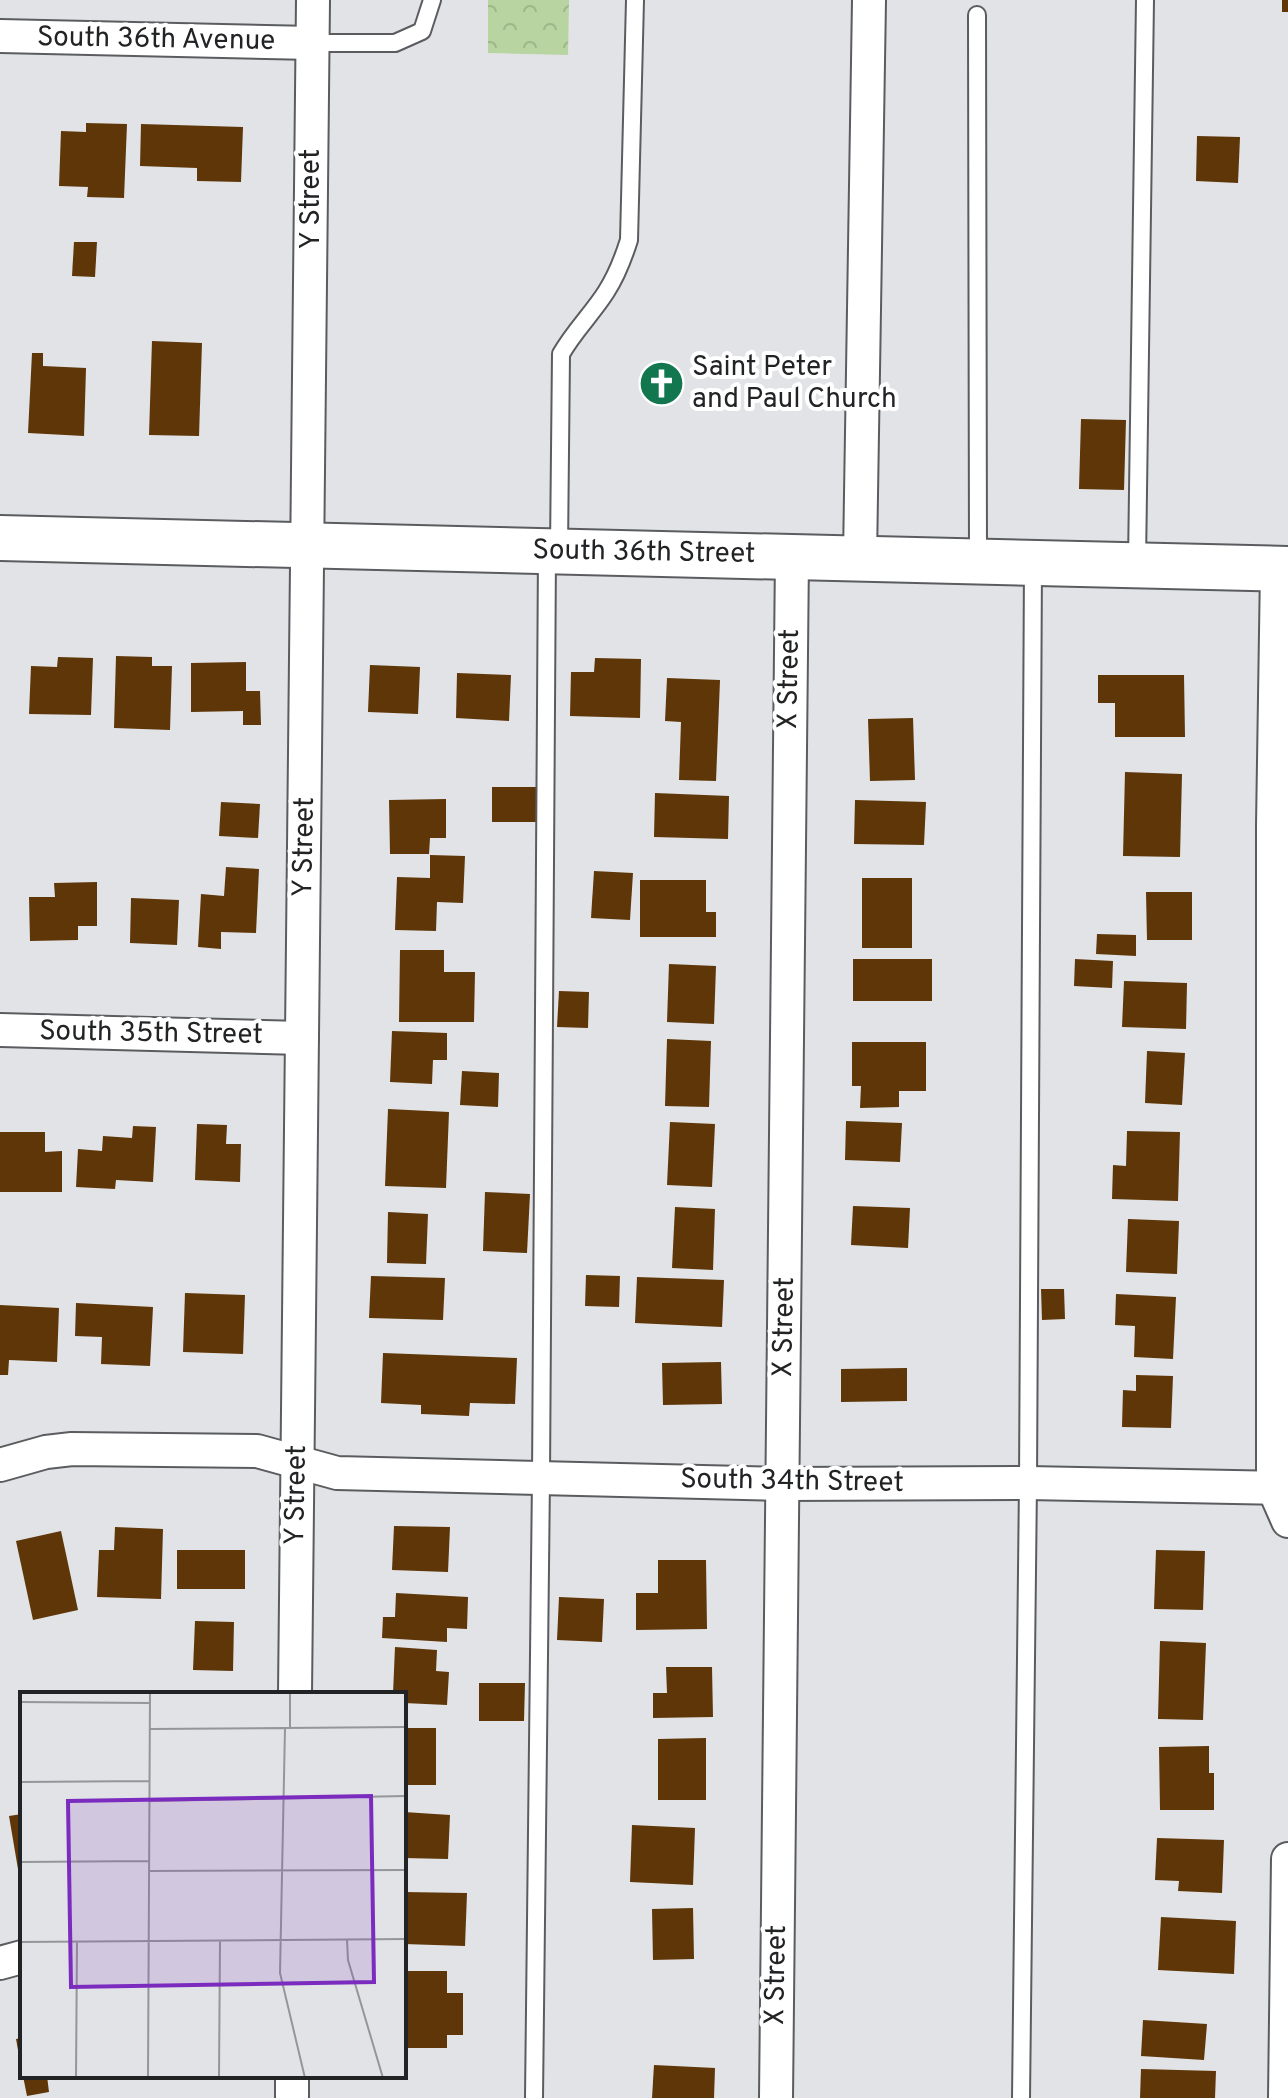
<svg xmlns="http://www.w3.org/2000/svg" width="1288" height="2098" viewBox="0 0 1288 2098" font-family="Overpass,sans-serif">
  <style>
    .park { fill: url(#park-crowns) }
    .building { fill: #5e3607 }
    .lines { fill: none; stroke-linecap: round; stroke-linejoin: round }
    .lane-casing { stroke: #5a5c5f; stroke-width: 20 }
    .street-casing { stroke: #5a5c5f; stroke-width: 36 }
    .secondary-casing { stroke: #5a5c5f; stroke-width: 48 }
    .lane { stroke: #fff; stroke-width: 16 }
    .street { stroke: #fff; stroke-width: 32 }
    .secondary { stroke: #fff; stroke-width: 44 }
    .labels { text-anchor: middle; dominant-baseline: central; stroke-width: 8; stroke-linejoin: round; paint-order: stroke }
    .street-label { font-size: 28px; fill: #222325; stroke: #fff }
    .poi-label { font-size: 28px; fill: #222325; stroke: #fff; text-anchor: start }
    .inset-road { fill: none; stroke: #959699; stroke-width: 2 }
    .view { fill: #7b2cbf; fill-opacity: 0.15; stroke: #7b2cbf; stroke-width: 4 }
    .inset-edge { fill: none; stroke: #222325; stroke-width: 4 }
  </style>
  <defs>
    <pattern id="park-crowns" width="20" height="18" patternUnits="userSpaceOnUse" patternTransform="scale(2)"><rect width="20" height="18" fill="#b7d4a1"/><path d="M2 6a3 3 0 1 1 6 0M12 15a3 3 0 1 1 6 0" fill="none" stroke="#9db68a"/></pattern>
  </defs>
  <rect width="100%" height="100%" fill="#e1e3e7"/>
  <path class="park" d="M488,0H569L568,55L488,53Z"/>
  <g class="building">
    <rect x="1282" y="0" width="6" height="12"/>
    <path d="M86,123L127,124L124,198L87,197L88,187L59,186L61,131L86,132Z"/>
    <path d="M141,124L243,127L241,182L197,181V168L140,166Z"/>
    <path d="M1197,136L1240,137L1238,183L1196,181Z"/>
    <path d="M74,242H97L95,277L72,276Z"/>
    <path d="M152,341L202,343L199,436L149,435Z"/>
    <path d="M32,353H43V366L86,368L84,436L28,433Z"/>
    <path d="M1081,419L1126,420L1124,490L1079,489Z"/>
    <path d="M116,656L152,657V666H172L170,730L114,728Z"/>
    <path d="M58,657L93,658L91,715L29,714L31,666L57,667Z"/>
    <path d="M595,658L641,659L640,718L570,716L571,672H594Z"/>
    <path d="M246,662V691H260L261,725H243V711L191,712V663Z"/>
    <path d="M370,665L420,667L418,714L368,712Z"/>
    <path d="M457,673L511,675L509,721L456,718Z"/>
    <path d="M1098,675H1184L1185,737H1115V703H1098Z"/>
    <path d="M667,678L720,680L716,781L679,780L681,722L665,721Z"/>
    <path d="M913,718L915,780L870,781L868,719Z"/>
    <path d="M1125,772L1182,774L1180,857L1123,856Z"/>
    <rect x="492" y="787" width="45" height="35"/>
    <path d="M655,793L729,796L728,839L654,837Z"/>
    <path d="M446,799V838H430L429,854H390L389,800Z"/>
    <path d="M855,800L926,802L924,845L854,844Z"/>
    <path d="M221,802L260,804L258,838L219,836Z"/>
    <path d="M430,855L465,856L463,903L437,902L436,931L395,930L397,877L430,878Z"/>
    <path d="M226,867L259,869L256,933L221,932V949L198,947L201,894L224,896Z"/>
    <path d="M594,871L633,873L630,920L591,918Z"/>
    <rect x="862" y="878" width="50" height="70"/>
    <path d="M640,880H706V912H716V937H640Z"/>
    <path d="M97,882V926H78V940L30,941L29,897H55L54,883Z"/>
    <path d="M1146,892H1192V940H1147Z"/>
    <path d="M131,898L179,900L177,945L130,943Z"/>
    <path d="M1097,934L1136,935V956L1096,954Z"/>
    <path d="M400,950H444V972H475L474,1022H399Z"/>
    <rect x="853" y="959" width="79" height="42"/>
    <path d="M1075,959L1113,961L1112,988L1074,986Z"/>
    <path d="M669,964L716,966L714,1024L667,1022Z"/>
    <path d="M1124,981L1187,983L1186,1029L1122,1027Z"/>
    <path d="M559,991L589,992L588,1028L557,1027Z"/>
    <path d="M392,1031L447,1033V1060H433L432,1084L390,1082Z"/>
    <path d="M667,1039L711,1041L709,1107L665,1106Z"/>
    <path d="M852,1042H926V1091H899V1107L860,1108L861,1086H852Z"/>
    <path d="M1147,1051L1185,1053L1182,1105L1145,1103Z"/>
    <path d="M462,1071L499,1073L498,1107L460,1105Z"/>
    <path d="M388,1109L449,1112L446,1188L385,1186Z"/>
    <path d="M846,1121L902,1123L900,1162L845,1160Z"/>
    <path d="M670,1122L715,1124L712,1187L667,1185Z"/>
    <path d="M197,1124L227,1125L226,1144H241L240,1182L195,1180Z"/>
    <path d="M133,1126L156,1127L153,1182L116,1180L115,1189L76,1187L78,1149L102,1151L103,1136L132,1138Z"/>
    <path d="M1127,1131L1180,1132L1178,1201L1112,1199L1113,1165L1126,1166Z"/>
    <path d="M0,1132H45V1152L62,1151V1192H0Z"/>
    <path d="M485,1192L530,1194L527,1253L483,1251Z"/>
    <path d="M853,1206L910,1208L908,1248L851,1245Z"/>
    <path d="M675,1207L715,1209L713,1270L672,1268Z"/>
    <path d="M388,1212L428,1214L426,1264L387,1263Z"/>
    <path d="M1128,1219L1179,1221L1177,1274L1126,1272Z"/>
    <path d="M586,1275L620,1276L619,1307L585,1306Z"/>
    <path d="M371,1276L445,1278L443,1320L369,1318Z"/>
    <path d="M637,1277L724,1280L722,1327L635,1323Z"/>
    <path d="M1041,1289H1064L1065,1319L1042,1320Z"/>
    <path d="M185,1293L245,1295L243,1354L183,1352Z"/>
    <path d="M1116,1294L1176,1297L1173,1359L1134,1357L1135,1326L1115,1325Z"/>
    <path d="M76,1303L153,1307L150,1366L101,1364L102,1337L75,1336Z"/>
    <path d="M0,1305L59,1308L57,1362L9,1360L8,1375H0Z"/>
    <path d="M383,1353L517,1358L515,1404L470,1403L469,1416L421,1414V1405L381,1403Z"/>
    <path d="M721,1362L722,1404L663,1405L662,1363Z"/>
    <path d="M907,1368V1401L841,1402V1369Z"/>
    <path d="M1136,1375L1173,1376L1171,1428L1122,1427L1123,1390L1136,1391Z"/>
    <path d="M394,1526L450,1527L448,1572L392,1570Z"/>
    <path d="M115,1527L163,1529L161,1599L97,1597L99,1550H114Z"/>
    <path d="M61,1531L78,1610L33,1620L16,1541Z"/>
    <rect x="177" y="1550" width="68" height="39"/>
    <path d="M1156,1550L1205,1551L1203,1610L1154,1609Z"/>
    <path d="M658,1560H706L707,1629L636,1630V1593H658Z"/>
    <path d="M396,1593L468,1597L467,1629L447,1628V1642L382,1638L383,1617H395Z"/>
    <path d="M559,1597L604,1599L602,1642L557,1640Z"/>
    <path d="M195,1621L234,1622L233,1671L193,1670Z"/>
    <path d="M1160,1641L1206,1643L1203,1720L1158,1719Z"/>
    <path d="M395,1647L437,1650L436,1671L449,1672L447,1705L404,1703V1694H393Z"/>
    <path d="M666,1667H712L713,1717L653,1718V1693H667Z"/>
    <path d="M479,1683H525L524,1721H479Z"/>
    <rect x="404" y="1728" width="32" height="57"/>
    <path d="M706,1738V1800H658V1739Z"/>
    <path d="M1209,1746V1773H1214V1810H1160L1159,1747Z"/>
    <path d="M404,1812L450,1815L448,1859L404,1858Z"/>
    <path d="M22,1814V1875H19L9,1816Z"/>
    <path d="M632,1825L695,1828L693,1885L630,1882Z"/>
    <path d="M1157,1838L1224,1840L1222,1893L1178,1891L1179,1881L1155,1880Z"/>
    <path d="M404,1892L467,1893L465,1946L404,1944Z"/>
    <path d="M693,1908L694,1959L653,1960L652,1909Z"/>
    <path d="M1161,1917L1236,1921L1234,1974L1158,1970Z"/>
    <path d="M404,1971H447V1993H463V2035H447V2048H404Z"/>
    <path d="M1143,2020L1207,2024L1204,2060L1141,2056Z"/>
    <path d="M22,2038V2061H20L16,2039Z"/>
    <path d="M654,2065L715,2068L714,2098H652Z"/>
    <path d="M1141,2069L1216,2071L1215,2098H1140Z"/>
    <path d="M23,2076H47L49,2092L27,2096Z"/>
  </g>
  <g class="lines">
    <defs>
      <g id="lane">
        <path d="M977,15L978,559"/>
        <path d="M313,43H395L422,31L432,0"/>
        <path d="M559,549L561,354C574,331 592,314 606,292C617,275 623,259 629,240L635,0"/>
        <path d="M1137,562L1145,0"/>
        <path d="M534,2098L541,1478L547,552"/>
        <path d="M1021,2098L1028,1483L1033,563"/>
      </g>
      <g id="street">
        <path d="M0,36L313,43"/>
        <path d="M860,557L869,0"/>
        <path d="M1277,569L1273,826V1487L1288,1521"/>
        <path d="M0,1030L302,1038"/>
        <path d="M0,1465L46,1452L72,1449L257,1451L337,1473L783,1484L1028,1483L1288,1488"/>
        <path d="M295,1694L313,0"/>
        <path d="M0,1963L22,1957"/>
        <path d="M292,2098V2076"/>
        <path d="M776,2098L792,556"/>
        <path d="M1285,2098L1288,1859"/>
      </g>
      <path id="secondary" d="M0,538L1288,569"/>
    </defs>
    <use href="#lane" class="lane-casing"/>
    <use href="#street" class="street-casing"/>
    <use href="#secondary" class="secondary-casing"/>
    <use href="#lane" class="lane"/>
    <use href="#street" class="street"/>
    <use href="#secondary" class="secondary"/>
  </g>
  <defs>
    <symbol id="church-disc" viewBox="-11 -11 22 22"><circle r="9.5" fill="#12774f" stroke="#fff"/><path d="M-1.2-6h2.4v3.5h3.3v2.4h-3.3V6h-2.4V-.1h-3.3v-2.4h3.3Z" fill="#fff"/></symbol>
  </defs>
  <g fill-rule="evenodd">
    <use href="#church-disc" x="636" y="358" width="51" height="51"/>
  </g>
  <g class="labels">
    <g class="street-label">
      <text transform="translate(156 40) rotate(1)">South 36th Avenue</text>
      <text transform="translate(312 199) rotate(-90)">Y Street</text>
      <text transform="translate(644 553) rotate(1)">South 36th Street</text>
      <text transform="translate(790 679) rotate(-89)">X Street</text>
      <text transform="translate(305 847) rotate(-89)">Y Street</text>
      <text transform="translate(151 1034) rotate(1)">South 35th Street</text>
      <text transform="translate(785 1327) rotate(-89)">X Street</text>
      <text transform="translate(792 1482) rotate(1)">South 34th Street</text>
      <text transform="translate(297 1495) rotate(-89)">Y Street</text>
      <text transform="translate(777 1975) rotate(-89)">X Street</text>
    </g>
    <g class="poi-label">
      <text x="692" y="368">Saint Peter<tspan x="692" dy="32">and Paul Church</tspan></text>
    </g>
  </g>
  <g transform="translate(20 1692)">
    <rect width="386" height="386" fill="#e1e3e7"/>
    <path class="inset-road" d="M0,10L130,11M265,36L260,281L285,386M270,36V0M130,37L386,35M0,90L130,89M130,109L386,104M0,170L129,169M129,179L386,178M327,248L328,268L363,386M0,250L386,247M56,386L57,250M128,386L130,0M199,386L200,249"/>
    <path class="view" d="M351,104L354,290L51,295L48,109Z"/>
    <rect width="386" height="386" class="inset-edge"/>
  </g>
</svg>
